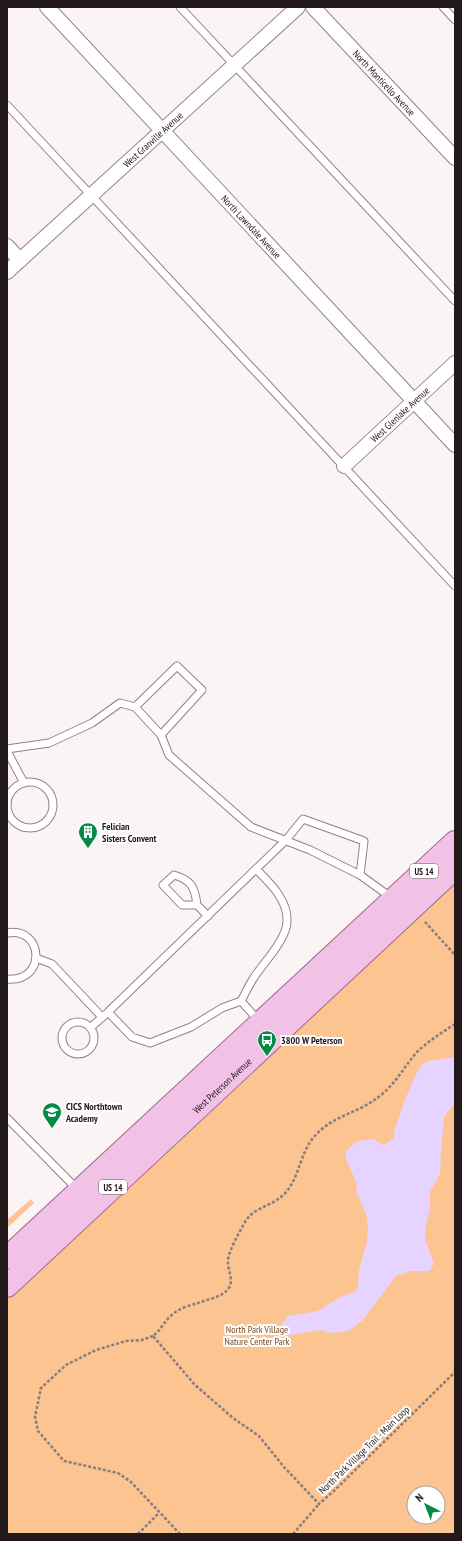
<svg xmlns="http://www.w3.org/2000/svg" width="462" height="1541" viewBox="0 0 462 1541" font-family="'PT Sans Narrow',sans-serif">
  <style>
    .green { fill: #fcc491; fill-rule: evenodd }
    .water { fill: #e7d3ff }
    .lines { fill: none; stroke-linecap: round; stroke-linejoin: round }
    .lane-casing { stroke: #9a7e83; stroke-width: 9 }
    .street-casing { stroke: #9a7e83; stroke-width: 16 }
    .primary-casing { stroke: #a36c94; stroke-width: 24 }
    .path { stroke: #867d7e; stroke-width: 2.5; stroke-dasharray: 3 2; stroke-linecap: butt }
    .lane { stroke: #fff; stroke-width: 7 }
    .street { stroke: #fff; stroke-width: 14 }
    .primary { stroke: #f1c2e6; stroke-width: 22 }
    .labels { text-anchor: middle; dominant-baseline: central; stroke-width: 4; stroke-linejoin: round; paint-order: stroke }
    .shield { fill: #fff; stroke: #655d5f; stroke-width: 1 }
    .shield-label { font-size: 9px; font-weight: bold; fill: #23181a }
    .street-label { font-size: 10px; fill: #23181a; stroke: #fff }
    .poi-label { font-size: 10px; font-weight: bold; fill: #23181a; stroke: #fff; text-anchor: start }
    .park-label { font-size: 10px; fill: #754b1f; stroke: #fff }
  </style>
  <rect width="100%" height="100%" fill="#faf4f5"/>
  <g class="green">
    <path d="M455,879V1534H7V1297ZM414,1493H438V1517H414Z"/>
    <path d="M31,1199L34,1203L7,1228V1220Z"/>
  </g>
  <path class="water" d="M455,1057V1103L444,1117L441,1151L440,1174L430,1192V1208L425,1230V1239L434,1264L429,1271H411L395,1277L362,1321L348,1331L332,1333L319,1330L284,1336L281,1326L288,1316L318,1311L340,1297L356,1291L358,1287L359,1270L367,1241L368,1227L366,1214L356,1191L357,1184L346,1159V1152L350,1147L358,1141L374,1139L383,1145L394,1138C393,1128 416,1068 424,1063C430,1059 447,1059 455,1057Z"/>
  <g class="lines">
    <defs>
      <g id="lane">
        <path d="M180,7L455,301"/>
        <path d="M443,7L455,20"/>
        <path d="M7,105L455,586"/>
        <path d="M135,707L177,666L202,690L161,735"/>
        <path d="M7,749L49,743L92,723L120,703L135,707L161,735L169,755L251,827L310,850L360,875L392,898"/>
        <path d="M7,751L24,783"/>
        <circle cx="30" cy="805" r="23"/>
        <path d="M197,905C195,887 191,880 174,875L163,885L182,905H197L208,916"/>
        <path d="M7,933C44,926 47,983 7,979"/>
        <path d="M36,958L52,964L102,1017"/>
        <path d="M241,1001C245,994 248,987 253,979C262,964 287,940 287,921C288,900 270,883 256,869"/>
        <path d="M259,1021L241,1001L222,1008L191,1027L150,1043L132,1037L108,1012L286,840L303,819L364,841L360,875"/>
        <circle cx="78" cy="1038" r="16"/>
        <path d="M91,1027L106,1014"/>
        <path d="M7,1118L78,1190"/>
      </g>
      <g id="street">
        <path id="s1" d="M47,7L455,445"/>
        <path id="s2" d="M313,7L455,158"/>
        <path d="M7,246L20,260"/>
        <path id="s3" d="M7,272L298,7"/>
        <path id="s4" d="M344,466L455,363"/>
      </g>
      <g id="primary">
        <path d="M7,1258L455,842"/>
        <path id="s5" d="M7,1286L455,868"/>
      </g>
    </defs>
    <use href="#lane" class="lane-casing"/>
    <use href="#street" class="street-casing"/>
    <use href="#primary" class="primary-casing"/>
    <g class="path">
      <path d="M425,922L455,955"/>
      <path d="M455,1024C441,1033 427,1042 416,1053C404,1067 396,1083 381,1095C359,1114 333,1114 313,1138C299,1155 299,1182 282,1196C270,1207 254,1207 245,1222C240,1231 229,1250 228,1260C227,1270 235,1281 228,1289C221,1298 208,1299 198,1303C190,1305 180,1308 173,1314C165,1320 161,1330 153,1336L195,1385L233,1418L259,1436L284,1467L319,1504L336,1489L455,1372"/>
      <path d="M153,1336L142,1340L126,1341L96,1350L66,1365L41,1388L35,1417L38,1431L64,1461L118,1473L131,1482L180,1534"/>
      <path d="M138,1534L159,1513"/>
      <path d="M293,1534L319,1504"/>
    </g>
    <use href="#lane" class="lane"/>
    <use href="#street" class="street"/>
    <use href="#primary" class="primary"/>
  </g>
  <defs>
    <symbol id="building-pin" viewBox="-11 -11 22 30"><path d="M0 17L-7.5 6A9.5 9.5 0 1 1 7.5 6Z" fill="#048946" stroke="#fff"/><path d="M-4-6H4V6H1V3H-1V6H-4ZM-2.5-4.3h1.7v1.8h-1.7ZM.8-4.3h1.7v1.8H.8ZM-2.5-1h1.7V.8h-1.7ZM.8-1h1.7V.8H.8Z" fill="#fff"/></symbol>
    <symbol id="bus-pin" viewBox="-11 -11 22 30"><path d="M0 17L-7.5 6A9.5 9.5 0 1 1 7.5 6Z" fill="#048946" stroke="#fff"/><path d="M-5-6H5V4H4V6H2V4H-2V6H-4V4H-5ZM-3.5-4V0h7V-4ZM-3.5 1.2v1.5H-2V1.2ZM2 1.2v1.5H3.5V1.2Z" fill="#fff"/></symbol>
    <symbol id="school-pin" viewBox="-11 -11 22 30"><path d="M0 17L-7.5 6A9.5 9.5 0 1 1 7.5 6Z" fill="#048946" stroke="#fff"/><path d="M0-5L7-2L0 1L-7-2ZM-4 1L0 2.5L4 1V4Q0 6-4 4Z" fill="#fff"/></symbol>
  </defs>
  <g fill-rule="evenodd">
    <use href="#building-pin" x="77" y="821" width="22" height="30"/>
    <use href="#bus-pin" x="256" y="1029" width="22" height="30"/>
    <use href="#school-pin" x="41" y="1101" width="22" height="30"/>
  </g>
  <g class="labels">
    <g class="shield">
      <rect x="410" y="864" width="28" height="14" rx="3"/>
      <rect x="99" y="1180" width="28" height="14" rx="3"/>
    </g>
    <g class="shield-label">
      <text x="424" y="871">US 14</text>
      <text x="113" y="1187">US 14</text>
    </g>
    <g class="street-label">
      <text stroke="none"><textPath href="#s2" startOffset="104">North Monticello Avenue</textPath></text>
      <text stroke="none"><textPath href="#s3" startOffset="197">West Granville Avenue</textPath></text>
      <text stroke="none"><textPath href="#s1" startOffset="300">North Lawndale Avenue</textPath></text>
      <text stroke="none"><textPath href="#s4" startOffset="76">West Glenlake Avenue</textPath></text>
      <text stroke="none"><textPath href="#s5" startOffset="294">West Peterson Avenue</textPath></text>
      <text transform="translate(364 1450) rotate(-44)">North Park Village Trail - Main Loop</text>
    </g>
    <g class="poi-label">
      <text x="102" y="826">Felician<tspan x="102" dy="12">Sisters Convent</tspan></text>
      <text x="281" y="1040">3800 W Peterson</text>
      <text x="66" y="1106">CICS Northtown<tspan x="66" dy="12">Academy</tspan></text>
    </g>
    <g class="park-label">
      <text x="257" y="1329">North Park Village<tspan x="257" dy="12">Nature Center Park</tspan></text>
    </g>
  </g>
  <rect width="462" height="1541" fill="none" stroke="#23181a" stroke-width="16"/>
  <g transform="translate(426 1505) rotate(318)"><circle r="19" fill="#ffffff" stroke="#a7a3a3"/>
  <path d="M0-3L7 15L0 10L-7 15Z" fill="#048946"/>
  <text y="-6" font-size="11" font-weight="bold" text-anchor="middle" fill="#23181a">N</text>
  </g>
</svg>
